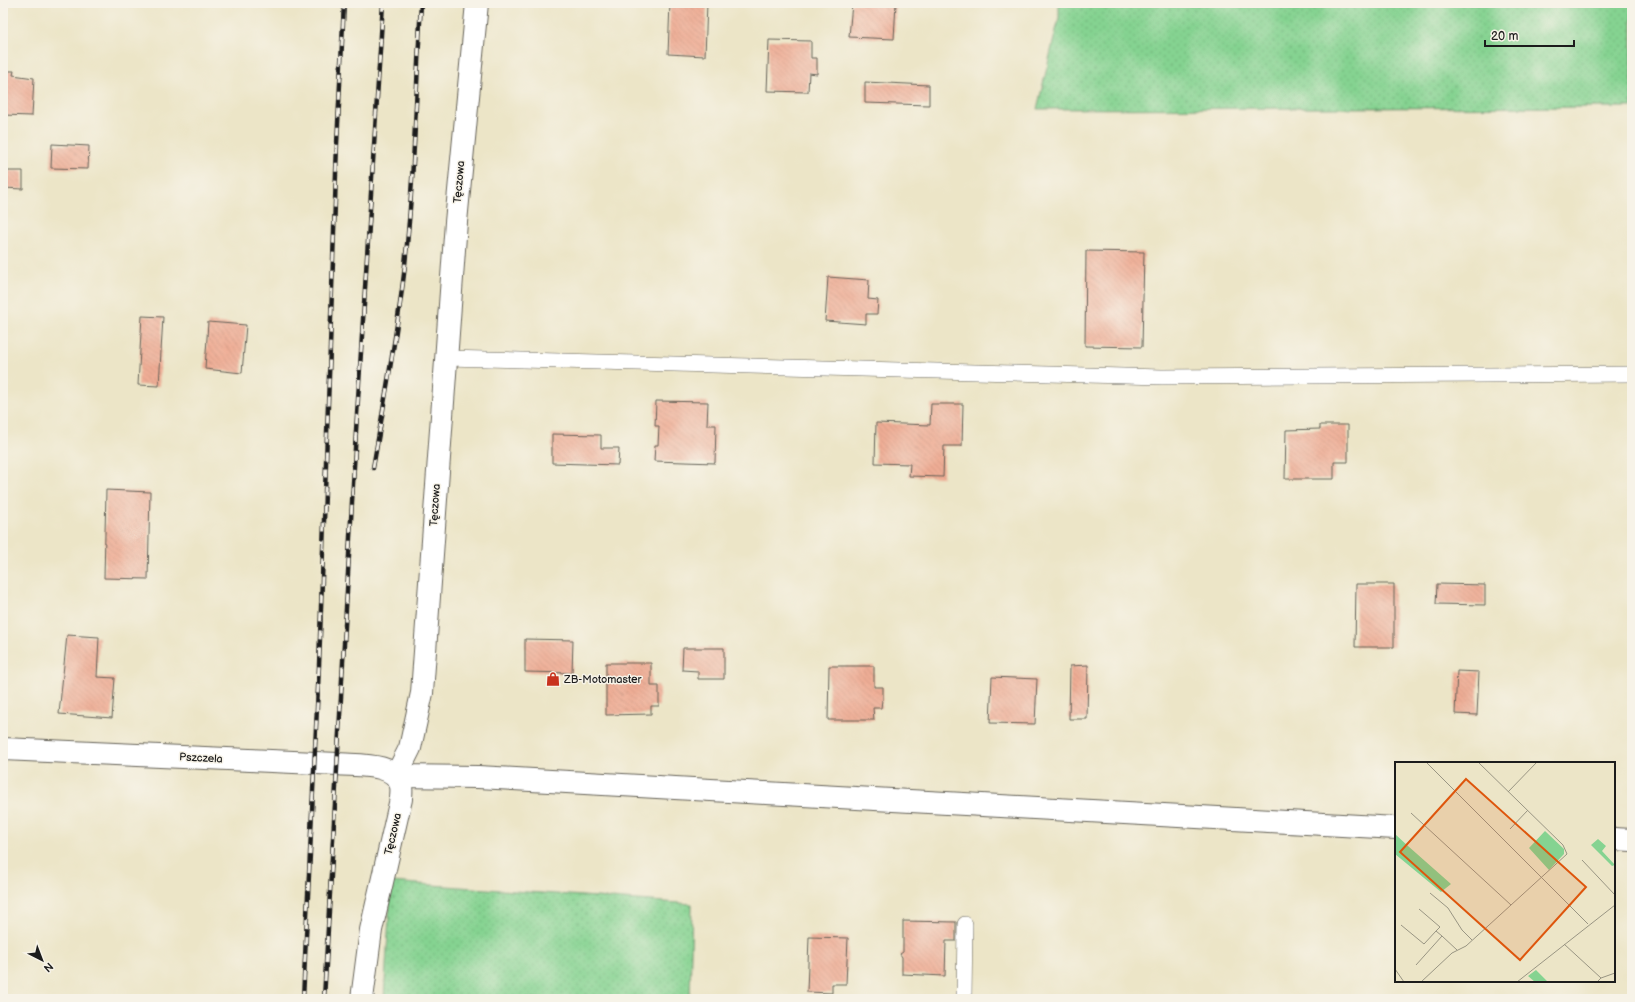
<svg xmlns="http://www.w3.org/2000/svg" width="1635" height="1002" viewBox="0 0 1635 1002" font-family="'Balsamiq Sans',sans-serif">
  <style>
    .grass { fill: url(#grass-dots); stroke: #507856 }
    .building { fill: url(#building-back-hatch) }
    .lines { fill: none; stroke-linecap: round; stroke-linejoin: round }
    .lane-casing { stroke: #656258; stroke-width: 16 }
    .street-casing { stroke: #656258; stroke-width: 24 }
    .lane { stroke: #fff; stroke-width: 15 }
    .street { stroke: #fff; stroke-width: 22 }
    .rail-casing { stroke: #1c1c1c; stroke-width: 4.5 }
    .rail { stroke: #f7f3e8; stroke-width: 3; stroke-dasharray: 9; stroke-linecap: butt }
    .labels { text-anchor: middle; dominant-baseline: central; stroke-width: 3; stroke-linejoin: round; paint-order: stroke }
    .street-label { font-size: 11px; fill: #1c1c1c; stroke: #f7f3e8 }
    .poi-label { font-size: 11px; fill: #1c1c1c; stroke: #f7f3e8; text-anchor: start }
    .inset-road { fill: none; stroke: #999583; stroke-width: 1 }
    .view { fill: #de560d; fill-opacity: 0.15; stroke: #de560d; stroke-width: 2 }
    .inset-edge { fill: none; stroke: #1c1c1c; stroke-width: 2 }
  </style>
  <defs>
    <pattern id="grass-dots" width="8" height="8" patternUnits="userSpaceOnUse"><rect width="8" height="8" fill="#85d391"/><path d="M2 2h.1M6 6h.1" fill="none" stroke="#72b57c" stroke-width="1.8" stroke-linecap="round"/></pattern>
    <pattern id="building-back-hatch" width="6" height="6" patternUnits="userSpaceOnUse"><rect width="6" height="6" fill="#efad95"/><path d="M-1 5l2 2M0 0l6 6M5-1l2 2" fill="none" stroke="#cc9480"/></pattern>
  </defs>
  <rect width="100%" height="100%" fill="#f7f3e8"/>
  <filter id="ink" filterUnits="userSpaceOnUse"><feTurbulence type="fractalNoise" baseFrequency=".025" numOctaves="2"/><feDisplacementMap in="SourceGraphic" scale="8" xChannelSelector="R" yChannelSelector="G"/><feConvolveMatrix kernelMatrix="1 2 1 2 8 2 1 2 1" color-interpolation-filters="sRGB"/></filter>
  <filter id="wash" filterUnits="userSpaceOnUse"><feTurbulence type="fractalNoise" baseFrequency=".012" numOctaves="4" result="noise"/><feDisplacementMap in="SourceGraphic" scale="16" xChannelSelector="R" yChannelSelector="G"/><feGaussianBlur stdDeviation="0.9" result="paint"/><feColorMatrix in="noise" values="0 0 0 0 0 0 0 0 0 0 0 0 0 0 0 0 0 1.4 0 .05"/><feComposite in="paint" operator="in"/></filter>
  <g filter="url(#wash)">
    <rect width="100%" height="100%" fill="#ece5c7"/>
    <g class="grass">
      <path d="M1059,3H1632V107L1037,109L1059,18Z"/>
      <path d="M391,882L692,904L690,999H384Z"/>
    </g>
    <g id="blocks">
      <g class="building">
        <path d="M3,3H7L5,36H3Z"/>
        <path d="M670,3H707L705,56L668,54Z"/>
        <path d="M852,3H896L894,39L849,37Z"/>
        <path d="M769,40L811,41V58H817V74L809,73L808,92L767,91Z"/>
        <path d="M3,71H14L13,75L34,78L32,116L3,115Z"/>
        <path d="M865,82L929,85V105L865,103Z"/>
        <path d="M52,144L89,146L88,169L51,168Z"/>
        <path d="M3,171H23V189L3,188Z"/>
        <path d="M1086,251L1144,252L1142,347L1085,346Z"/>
        <path d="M828,277L869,280L868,299L878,300L877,314H866V324L825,321Z"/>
        <path d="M142,316L163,317L159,386L138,385Z"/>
        <path d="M208,322L246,325L242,373L205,369Z"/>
        <path d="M656,401L708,402L707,425H716L715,463L654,461L655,445H658L659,426H655Z"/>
        <path d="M931,404H963L962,446H944L943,477L909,476L910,464L875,463L876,423L930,425Z"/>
        <path d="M1320,425H1348V462H1334V479H1285L1286,430L1320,429Z"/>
        <path d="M552,434L601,435V448H619L618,465L552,463Z"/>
        <path d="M106,490L150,492L148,579L104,578Z"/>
        <path d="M1356,584H1394V647H1355Z"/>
        <path d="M1437,584L1485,585V605L1436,604Z"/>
        <path d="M67,635L99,637L97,677L115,678L112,718L59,714Z"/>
        <path d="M525,639L573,640L572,673L525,672Z"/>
        <path d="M683,648H724V679H698V671L682,670Z"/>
        <path d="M606,663H651V686H659V706H651V714L606,715Z"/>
        <path d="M1088,665L1087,719H1069L1070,666Z"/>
        <path d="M829,666H874V687H883V700H882L881,708H873L874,720H828Z"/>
        <path d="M1457,671L1479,672L1477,715L1455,714Z"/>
        <path d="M992,677L1037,679L1035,724L990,723Z"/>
        <path d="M903,921L956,922V941H946L945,976L902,974V957L900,954L903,952Z"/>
        <path d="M809,937L848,938L846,984H832V993L807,992Z"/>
      </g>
    </g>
  </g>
  <g filter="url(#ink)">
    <use href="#blocks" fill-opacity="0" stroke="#656258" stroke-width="1"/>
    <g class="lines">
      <defs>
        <g id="lane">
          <path d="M446,358L1162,377L1632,374"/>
          <path d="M964,999L965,924"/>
        </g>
        <g id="street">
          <path d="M3,749L338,764C357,766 396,762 401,786C402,790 401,795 401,799L371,930L362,999"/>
          <path d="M396,776L478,777L1396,828"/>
          <path d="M396,776L410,748L422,693L456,222L477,3"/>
          <path d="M1614,839L1632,840"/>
        </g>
      </defs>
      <use href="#lane" class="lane-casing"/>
      <use href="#street" class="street-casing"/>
      <use href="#lane" class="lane"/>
      <use href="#street" class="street"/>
      <defs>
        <g id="rail">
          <path d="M373,468C384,404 396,339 404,274C414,184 416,93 421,3"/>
          <path d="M303,999L319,666L337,144L344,3"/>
          <path d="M324,999L356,431L383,3"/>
        </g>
      </defs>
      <use href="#rail" class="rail-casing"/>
      <use href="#rail" class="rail"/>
    </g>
  </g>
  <defs>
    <symbol id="shop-bare" viewBox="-9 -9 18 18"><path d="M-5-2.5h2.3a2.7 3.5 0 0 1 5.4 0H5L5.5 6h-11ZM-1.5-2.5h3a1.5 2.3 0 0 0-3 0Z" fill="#c8321e" stroke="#f7f3e8" stroke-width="2.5" paint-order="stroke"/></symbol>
  </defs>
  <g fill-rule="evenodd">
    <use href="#shop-bare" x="543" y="669" width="20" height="20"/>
  </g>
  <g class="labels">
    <g class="street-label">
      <text transform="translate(459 182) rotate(-85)">Tęczowa</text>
      <text transform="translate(435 505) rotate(-86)">Tęczowa</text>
      <text transform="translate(201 758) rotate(3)">Pszczela</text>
      <text transform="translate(393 834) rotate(-77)">Tęczowa</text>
    </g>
    <g class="poi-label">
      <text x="564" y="679">ZB-Motomaster</text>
    </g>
  </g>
  <g transform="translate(1395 762)">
    <rect width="220" height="220" fill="#ece5c7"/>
    <path d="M150,69L169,87V92L154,108L134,86ZM0,72L13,84L56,122L46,130L0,92ZM203,77L211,84L207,89L220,103L217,104L196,83ZM141,208L153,220H140L133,214Z" fill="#85d391"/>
    <path class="inset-road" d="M31,0L193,162M113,30L142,0M16,51L116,143M115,67L133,48M187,98L220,133M35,131L53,146L67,168L77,178M24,147L45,165L41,169M6,163L29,182L41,169L47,174M169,182L206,216L202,220M21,203L47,174L62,188M0,207L9,220M206,216L220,211M26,220L57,191L71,184L172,92L168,83L83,0M122,220L220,143"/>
    <path class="view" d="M71,17L191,125L125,198L5,90Z"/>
    <rect width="220" height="220" class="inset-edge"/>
  </g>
  <rect width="1635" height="1002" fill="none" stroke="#f7f3e8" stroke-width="16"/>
  <g transform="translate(42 960) rotate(138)" stroke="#f7f3e8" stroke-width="3" paint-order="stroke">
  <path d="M0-3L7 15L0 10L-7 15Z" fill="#1c1c1c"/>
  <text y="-6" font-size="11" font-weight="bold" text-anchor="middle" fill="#1c1c1c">N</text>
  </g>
  <path d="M1485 40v6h89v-6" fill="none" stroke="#1c1c1c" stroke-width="2"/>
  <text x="1491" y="40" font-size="12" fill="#1c1c1c" stroke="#f7f3e8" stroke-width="3" paint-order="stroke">20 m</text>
</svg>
